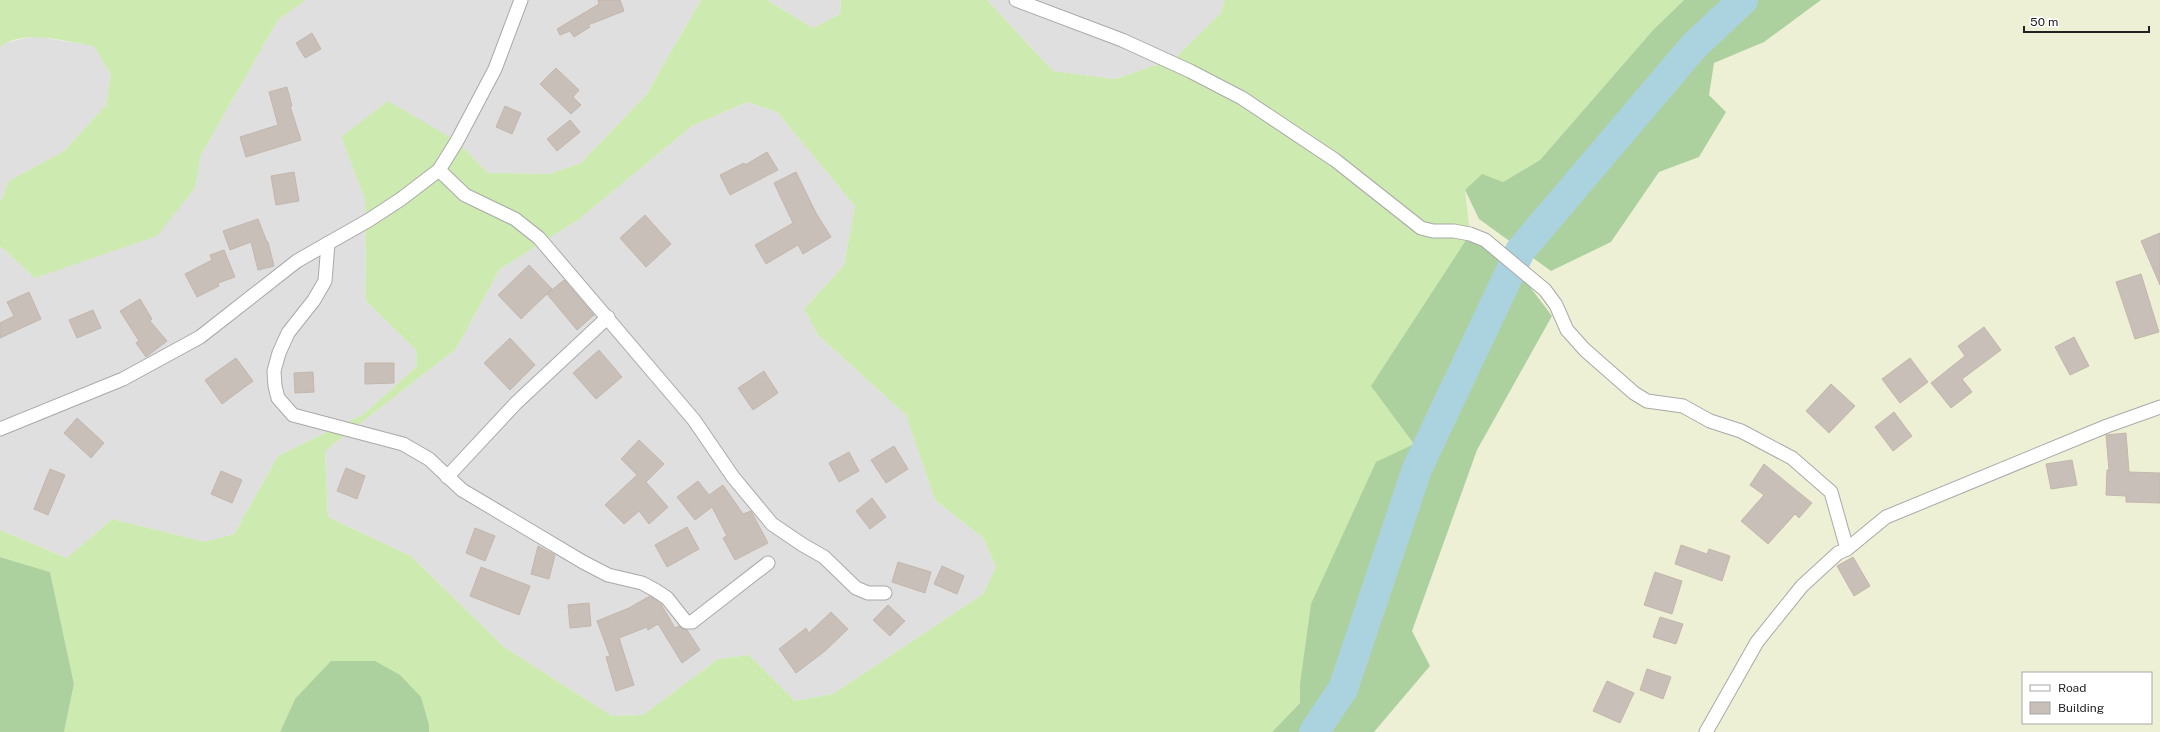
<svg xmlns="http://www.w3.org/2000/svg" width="2160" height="732" viewBox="0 0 2160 732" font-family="'Public Sans',sans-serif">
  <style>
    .residential { fill: #e0dfdf }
    .farmland { fill: #eef0d5; fill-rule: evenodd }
    .grass { fill: #cdebb0; fill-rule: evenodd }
    .forest { fill: #add19e }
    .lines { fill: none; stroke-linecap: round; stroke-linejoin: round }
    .river { stroke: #aad3df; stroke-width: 30 }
    .building { fill: #c7bfb8; stroke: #c4b6ab }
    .street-casing { stroke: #a9a9a9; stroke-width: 15 }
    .street { stroke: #fff; stroke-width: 13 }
  </style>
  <rect width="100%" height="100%" fill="#f2efe9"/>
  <g class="residential">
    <path d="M306,0H701L646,95L581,163L549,174L488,173L457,141L341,137L365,199L366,301L416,350L417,366L364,414L278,456L234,534L205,542L112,519L67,558L0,530V246L35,278L195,188L201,155L278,20Z"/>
    <path d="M767,0H841L840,14L813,28Z"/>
    <path d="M987,0H1225L1220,14L1174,59L1115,79L1053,71Z"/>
    <path d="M34,36L94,46L111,75L106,105L64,151L9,181L0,203V47L5,43Z"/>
    <path d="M747,102L777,112L855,206L844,265L804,309L818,335L906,415L935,500L983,538L996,567L983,594L833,694L795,701L749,655L718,659L643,715L612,716L504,647L411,556L328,517L325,451L456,349L500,269L578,220L692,126Z"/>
  </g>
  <path class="farmland" d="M1821,0H2160V732H1374L1430,666L1411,631L1477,450L1552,316L1470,234L1465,190L1479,220L1611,242L1659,172L1699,156L1714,63L1764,42ZM2023,673H2151V723H2023Z"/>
  <g class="grass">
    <path d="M0,0H306L278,20L201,155L195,188L157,236L35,278L0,246V203L9,181L64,151L106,105L111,75L94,46C67,42 23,28 0,47Z"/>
    <path d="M701,0H767L813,28L840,14L841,0H987L1053,71L1115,79L1174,59L1220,14L1225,0H1684L1653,30L1540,160L1503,182L1465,190L1470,234L1415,444L1300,684V703L1272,732H429V725L295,699L280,732H64L74,684L50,572L0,557V530L67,558L112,519L205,542L234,534L278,456L364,414L417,366L416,350L366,301L365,199L341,137L388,101L457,141L488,173L549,174L581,163L646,95ZM747,102L777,112L855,206L844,265L804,309L818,335L906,415L935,500L983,538L996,567L983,594L833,694L795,701L749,655L718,659L643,715L612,716L504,647L411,556L328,517L325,451L456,349L500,269L578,220L692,126Z"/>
  </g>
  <g class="forest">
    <path d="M1684,0H1821L1764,42L1714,63L1709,95L1726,112L1699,157L1659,172L1611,242L1551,271L1479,219L1465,190L1482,174L1503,182L1540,160L1653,30Z"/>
    <path d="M1470,234L1521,275L1552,316L1477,450L1412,631L1430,666L1374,732H1272L1300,703V684L1311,604L1376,462L1414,444L1371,386Z"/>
    <path d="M0,557L50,572L74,684L64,732H0Z"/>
    <path d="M331,661H375L400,675L421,697L429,725V732H280L295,699Z"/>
  </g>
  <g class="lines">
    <path class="river" d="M1314,732L1343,689L1417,469L1520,251L1694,46L1743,0"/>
  </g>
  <g class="building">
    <path d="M598,0H620L624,11L588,25L590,27L574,37L570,31L560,35L557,29L599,4Z"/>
    <path d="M312,33L321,49L305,58L296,43Z"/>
    <path d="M556,68L579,90L573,97L581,105L571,114L540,84Z"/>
    <path d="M287,87L292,106H290L301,140L246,157L240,137L278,125L269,92Z"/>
    <path d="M505,106L521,113L512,134L496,127Z"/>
    <path d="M570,120L580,132L557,151L547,139Z"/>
    <path d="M767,152L778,170L730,195L720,175L744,163L745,165Z"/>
    <path d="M294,172L299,201L276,205L271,176Z"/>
    <path d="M796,172L816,213L831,237L803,254L798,245L766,264L755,245L793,223L774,183Z"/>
    <path d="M645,215L671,244L646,267L620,238Z"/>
    <path d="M258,219L267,242H268L274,266L258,270L251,242L230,250L223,231Z"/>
    <path d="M2160,233V285L2141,241Z"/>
    <path d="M224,250L235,277L218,283L219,286L197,297L185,274L212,260L210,255Z"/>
    <path d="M529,265L552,289L521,319L498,295Z"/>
    <path d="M2141,274L2159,332L2135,339L2116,282Z"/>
    <path d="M564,280L594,315L577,330L547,294Z"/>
    <path d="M29,292L41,319L0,338V323L14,316L7,302Z"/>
    <path d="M140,299L152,319L150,321L167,341L146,357L136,343L139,341L120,311Z"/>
    <path d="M93,310L101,328L77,338L69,320Z"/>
    <path d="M1984,327L2001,350L1962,379L1972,392L1951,408L1931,383L1965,356L1958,346Z"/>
    <path d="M2074,337L2089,366L2070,375L2055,347Z"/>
    <path d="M510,338L535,365L510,390L484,363Z"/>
    <path d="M599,350L622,377L596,399L573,373Z"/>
    <path d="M236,358L253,381L222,404L205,380Z"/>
    <path d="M1910,358L1928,382L1900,403L1882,379Z"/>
    <path d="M365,363H394V383L365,384Z"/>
    <path d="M764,371L778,393L753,410L738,388Z"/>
    <path d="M313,372L314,392L295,393L294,373Z"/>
    <path d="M1831,384L1855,406L1829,433L1806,411Z"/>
    <path d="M1894,412L1912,436L1893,451L1875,427Z"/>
    <path d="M77,418L104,443L91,458L64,433Z"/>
    <path d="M2126,433L2129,472L2160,473V503L2126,502V496L2106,495L2107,470H2109L2106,435Z"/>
    <path d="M639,440L664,464L646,482L668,507L649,524L639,511L624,524L605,505L637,475L621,459Z"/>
    <path d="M894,446L908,469L886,483L871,460Z"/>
    <path d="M849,452L859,471L839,482L829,463Z"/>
    <path d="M2072,460L2077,485L2051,489L2046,464Z"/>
    <path d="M1764,464L1812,503L1799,518L1795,514L1768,544L1741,521L1764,495L1750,485Z"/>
    <path d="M346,468L365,476L357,499L337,491Z"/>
    <path d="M50,469L65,475L48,515L34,509Z"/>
    <path d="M221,471L242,480L232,503L211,494Z"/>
    <path d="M698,481L709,495L723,485L743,514L751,511L768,543L735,560L723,538L727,536L712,507L695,520L677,497Z"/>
    <path d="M872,498L886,517L870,529L856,511Z"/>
    <path d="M687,527L699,549L667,567L655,545Z"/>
    <path d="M475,528L495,536L485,561L466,553Z"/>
    <path d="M1681,545L1707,554L1709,549L1730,556L1722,581L1675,564Z"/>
    <path d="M538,546L555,555L549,579L531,574Z"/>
    <path d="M1853,557L1870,586L1854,596L1837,566Z"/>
    <path d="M898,562L931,572L925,593L892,582Z"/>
    <path d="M942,566L964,576L957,594L934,584Z"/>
    <path d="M481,567L530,586L519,615L470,596Z"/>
    <path d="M1655,572L1682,581L1672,614L1644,605Z"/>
    <path d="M650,596L661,604L675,628L679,626L687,630L700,650L682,663L658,624L648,630L647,627L619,638L634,685L616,691L606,657L610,656L597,621L629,608Z"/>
    <path d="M589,603L591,626L570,628L568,605Z"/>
    <path d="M888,605L905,621L890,636L873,620Z"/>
    <path d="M831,612L848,629L825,651L796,673L779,649L806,628L809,633Z"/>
    <path d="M1660,617L1683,624L1676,644L1653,637Z"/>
    <path d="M1647,669L1671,677L1663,699L1640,690Z"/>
    <path d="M1607,681L1634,693L1620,723L1593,711Z"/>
  </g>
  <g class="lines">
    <defs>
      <g id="street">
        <path d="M1016,0L1122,40L1190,71L1242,98L1335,160L1421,228L1433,231H1454L1470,234L1485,240L1545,290L1556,305L1567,330L1585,350L1634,393L1647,401L1683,406L1710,421L1741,431L1792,458L1831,492L1847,549"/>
        <path d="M439,170L465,195L515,219L539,238L694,420L733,477L772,524L803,545L824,557L856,588L868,593H885"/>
        <path d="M328,243L325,281L314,300L288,333L279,353L274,371L275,386L278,398L293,415L403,444L429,459L462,490L583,562L608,575L642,583L655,590L667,598L686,622H692L768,563"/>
        <path d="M0,429L123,379L200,337L297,261L369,220L401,199L439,170L457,141L495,69L521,0"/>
        <path d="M447,477L516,403L608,317"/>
        <path d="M1706,732L1757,642L1802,586L1838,553L1847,549L1886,517L2107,426L2160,407"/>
      </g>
    </defs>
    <use href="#street" class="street-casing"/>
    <use href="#street" class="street"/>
  </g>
  <rect x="2022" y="672" width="130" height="52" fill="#ffffff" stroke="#a7a7a7"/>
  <rect x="2030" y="685" width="20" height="6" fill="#ffffff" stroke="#a7a7a7"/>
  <text x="2058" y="692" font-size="12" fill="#222222">Road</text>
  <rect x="2030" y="702" width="20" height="12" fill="#c7bfb8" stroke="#a7a7a7"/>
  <text x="2058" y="712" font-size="12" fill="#222222">Building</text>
  <path d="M2024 26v6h125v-6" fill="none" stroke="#222222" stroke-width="2"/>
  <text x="2030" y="26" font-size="12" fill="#222222" stroke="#ffffff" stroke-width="3" paint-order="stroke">50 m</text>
</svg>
